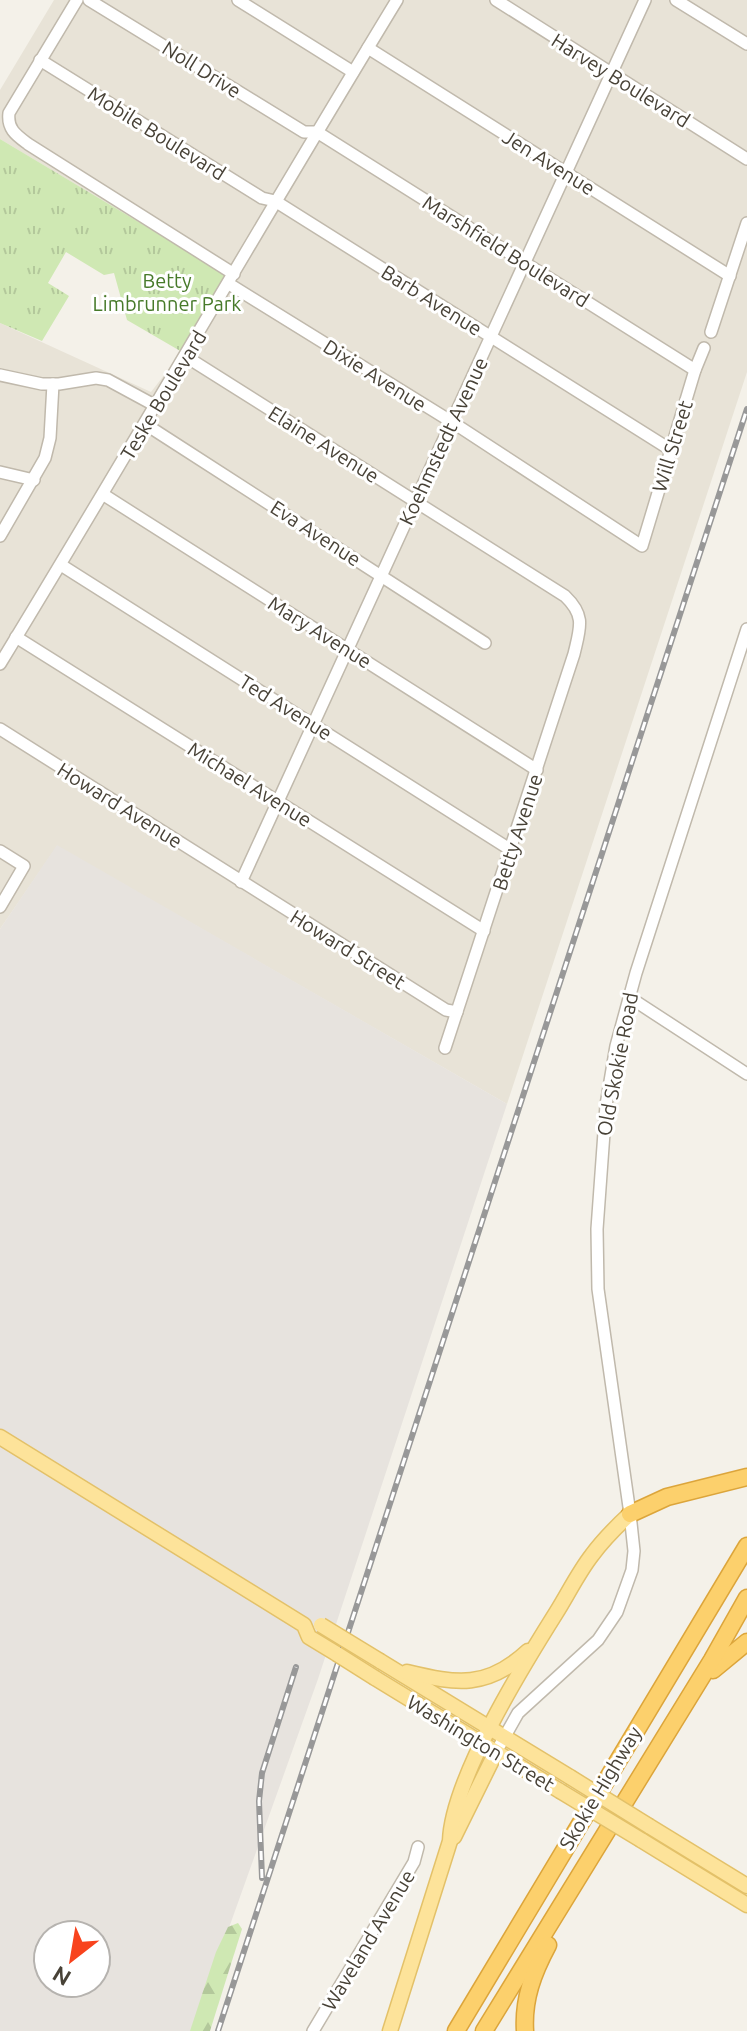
<svg xmlns="http://www.w3.org/2000/svg" width="747" height="2031" viewBox="0 0 747 2031" font-family="Ubuntu,sans-serif">
  <style>
    .residential { fill: #e8e3d7 }
    .industrial { fill: #e7e3de; fill-rule: evenodd }
    .forest { fill: url(#forest-firs) }
    .park { fill: url(#park-tufts) }
    .lines { fill: none; stroke-linecap: round; stroke-linejoin: round }
    .minor-casing { stroke: #c0b9ac; stroke-width: 14 }
    .major-casing { stroke: #e3c169; stroke-width: 17 }
    .highway-casing { stroke: #dca53b; stroke-width: 19 }
    .minor { stroke: #fff; stroke-width: 11 }
    .major { stroke: #fde39a; stroke-width: 14 }
    .highway { stroke: #fcd06c; stroke-width: 16 }
    .rail-casing { stroke: #989898; stroke-width: 6 }
    .rail { stroke: #fff; stroke-width: 3; stroke-dasharray: 9; stroke-linecap: butt }
    .major-bridge-casing { stroke: #e3c169; stroke-width: 17; stroke-linecap: butt }
    .major-bridge { stroke: #fde39a; stroke-width: 14 }
    .labels { text-anchor: middle; dominant-baseline: central; stroke-width: 6; stroke-linejoin: round; paint-order: stroke }
    .street-label { font-size: 20px; fill: #484237; stroke: #fff }
    .park-label { font-size: 20px; fill: #477a2a; stroke: #fff }
  </style>
  <defs>
    <pattern id="forest-firs" width="22" height="20" patternUnits="userSpaceOnUse" patternTransform="scale(2)"><rect width="22" height="20" fill="#cfe8b3"/><path d="M5 1l3.5 6h-7zM16 11l3.5 6h-7z" fill="#b3c89b"/></pattern>
    <pattern id="park-tufts" width="24" height="20" patternUnits="userSpaceOnUse" patternTransform="scale(2)"><rect width="24" height="20" fill="#cfe8b3"/><path d="M3 7l-1-3M5 7V3M7 7l1-3M15 17l-1-3M17 17v-4M19 17l1-3" fill="none" stroke="#b3c89b"/></pattern>
  </defs>
  <rect width="100%" height="100%" fill="#f4f1e9"/>
  <path class="residential" d="M54,0H747V372L507,1104L57,846L0,929V323L151,392L182,352L228,276L0,139V90Z"/>
  <path class="industrial" d="M57,845L507,1104L318,1679L192,2031H0V929ZM48,1935H96V1983H48Z"/>
  <path class="forest" d="M238,1923L242,1929L210,2031H190L216,1952L228,1927Z"/>
  <path class="park" d="M0,139L229,276L182,352L127,320L114,273L104,275L66,252L48,283L69,296L42,341L0,323Z"/>
  <g class="lines">
    <defs>
      <g id="minor">
        <path d="M77,0L9,113C7,129 16,135 28,144L234,274"/>
        <path d="M89,0L304,132H317L695,370"/>
        <path d="M238,0L353,72"/>
        <path d="M496,0L747,159"/>
        <path d="M676,0L747,44"/>
        <path d="M368,48L730,276"/>
        <path d="M40,60L262,198L275,201L671,450"/>
        <path d="M229,284L452,422L642,546L695,370L704,348"/>
        <path d="M711,332L747,223"/>
        <path d="M185,356L565,596C586,616 580,628 574,654L445,1048"/>
        <path d="M0,375L42,384H59L96,378L108,380L156,406"/>
        <path d="M145,424L485,643"/>
        <path d="M0,472L34,480"/>
        <path d="M104,495L537,770"/>
        <path d="M0,536L45,458L50,438L53,384"/>
        <path d="M61,565L511,850"/>
        <path d="M16,637L484,931"/>
        <path d="M0,664C134,444 263,220 397,0"/>
        <path d="M0,729L446,1010L457,1012"/>
        <path d="M0,851L24,866L0,907"/>
        <path d="M241,882L645,0"/>
        <path d="M629,997L747,1074"/>
        <path d="M496,1752L518,1713L598,1640L617,1612L632,1570L634,1551L630,1514L598,1289L597,1229L606,1105L616,1046L636,973L747,629"/>
        <path d="M313,2031L414,1862L418,1847"/>
      </g>
      <g id="major">
        <path d="M0,1437L304,1625L309,1637L337,1654"/>
        <path d="M380,1661L570,1777"/>
        <path d="M407,1672C457,1684 487,1689 528,1651"/>
        <path d="M375,1678L560,1791"/>
        <path d="M649,1826L747,1886"/>
        <path d="M454,1837L496,1752"/>
        <path d="M641,1840L747,1905"/>
        <path d="M390,2031L450,1841C452,1780 522,1667 556,1613C568,1594 578,1573 592,1555C603,1540 616,1527 630,1514"/>
      </g>
      <g id="highway">
        <path d="M630,1514L667,1497L747,1477"/>
        <path d="M713,1670L747,1642"/>
        <path d="M456,2031L747,1546"/>
        <path d="M484,2031L712,1660L747,1598"/>
        <path d="M525,2031C523,1999 533,1973 548,1945"/>
      </g>
    </defs>
    <use href="#minor" class="minor-casing"/>
    <use href="#major" class="major-casing"/>
    <use href="#highway" class="highway-casing"/>
    <use href="#minor" class="minor"/>
    <use href="#major" class="major"/>
    <use href="#highway" class="highway"/>
    <defs>
      <g id="rail">
        <path d="M262,1878L259,1801L262,1773L296,1667"/>
        <path d="M218,2031L747,409"/>
      </g>
    </defs>
    <use href="#rail" class="rail-casing"/>
    <use href="#rail" class="rail"/>
    <defs>
      <g id="major-bridge">
        <path d="M321,1625L380,1661"/>
        <path d="M337,1654L375,1678"/>
        <path d="M570,1777L649,1826"/>
        <path d="M560,1791L641,1840"/>
      </g>
    </defs>
    <use href="#major-bridge" class="major-bridge-casing"/>
    <use href="#major-bridge" class="major-bridge"/>
  </g>
  <g class="labels">
    <g class="street-label">
      <text transform="translate(202 69) rotate(32)">Noll Drive</text>
      <text transform="translate(621 80) rotate(32)">Harvey Boulevard</text>
      <text transform="translate(157 133) rotate(32)">Mobile Boulevard</text>
      <text transform="translate(549 162) rotate(32)">Jen Avenue</text>
      <text transform="translate(506 251) rotate(32)">Marshfield Boulevard</text>
      <text transform="translate(432 300) rotate(32)">Barb Avenue</text>
      <text transform="translate(375 375) rotate(32)">Dixie Avenue</text>
      <text transform="translate(163 395) rotate(-59)">Teske Boulevard</text>
      <text transform="translate(443 441) rotate(-65)">Koehmstedt Avenue</text>
      <text transform="translate(324 444) rotate(32)">Elaine Avenue</text>
      <text transform="translate(672 446) rotate(-73)">Will Street</text>
      <text transform="translate(316 533) rotate(33)">Eva Avenue</text>
      <text transform="translate(320 632) rotate(32)">Mary Avenue</text>
      <text transform="translate(286 707) rotate(32)">Ted Avenue</text>
      <text transform="translate(250 784) rotate(32)">Michael Avenue</text>
      <text transform="translate(120 805) rotate(32)">Howard Avenue</text>
      <text transform="translate(517 832) rotate(-72)">Betty Avenue</text>
      <text transform="translate(348 949) rotate(32)">Howard Street</text>
      <text transform="translate(617 1064) rotate(-79)">Old Skokie Road</text>
      <text transform="translate(481 1743) rotate(31)">Washington Street</text>
      <text transform="translate(600 1788) rotate(-59)">Skokie Highway</text>
      <text transform="translate(368 1940) rotate(-59)">Waveland Avenue</text>
    </g>
    <g class="park-label">
      <text x="167" y="280">Betty<tspan x="167" dy="23">Limbrunner Park</tspan></text>
    </g>
  </g>
  <g transform="translate(72 1959) rotate(211)"><circle r="38" fill="#ffffff" stroke="#b6b3af" stroke-width="2"/>
  <path d="M0-6L14 30L0 20L-14 30Z" fill="#f8431d"/>
  <text y="-12" font-size="22" font-weight="bold" text-anchor="middle" fill="#484237">N</text>
  </g>
</svg>
